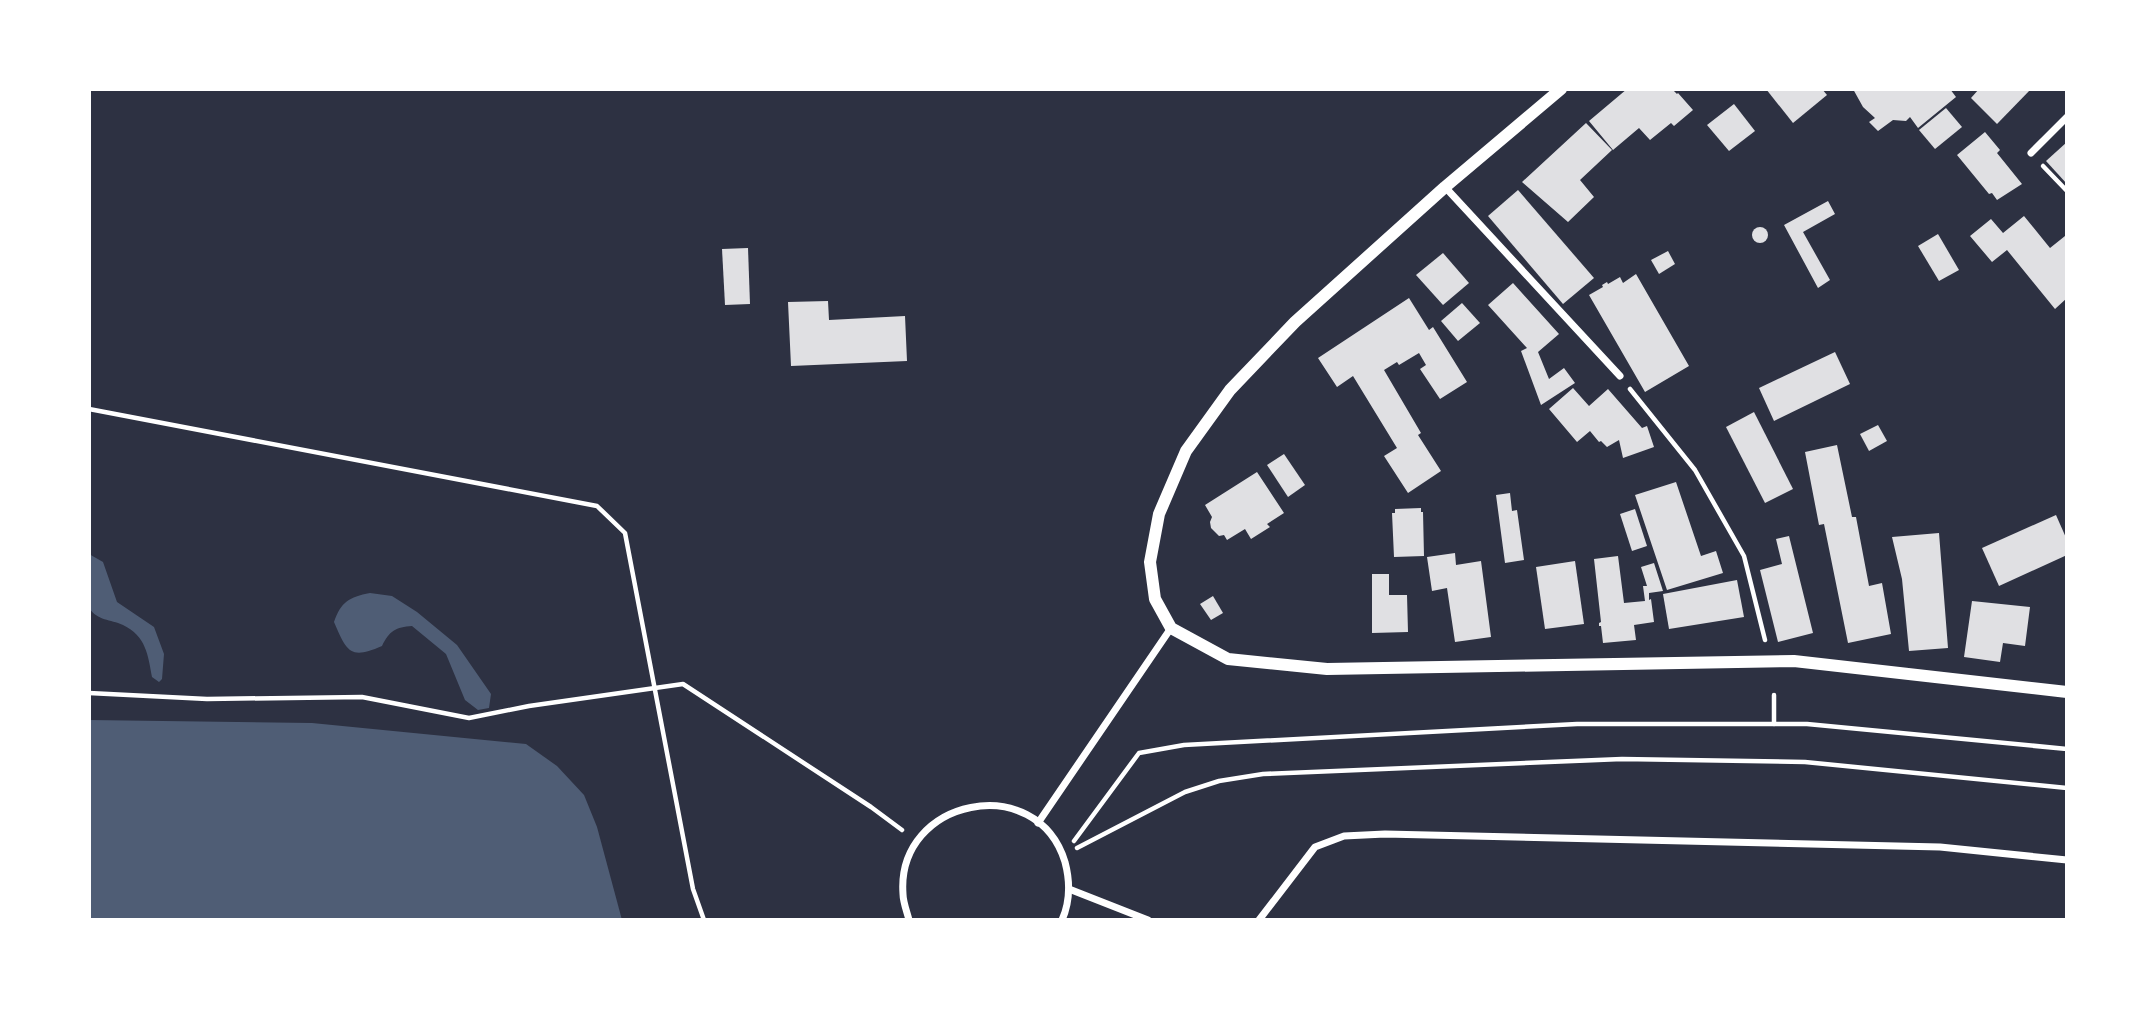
<svg xmlns="http://www.w3.org/2000/svg" width="2156" height="1009" viewBox="0 0 2156 1009" font-family="Figtree,sans-serif">
  <style>
    .water { fill: #4f5d75 }
    .building { fill: #e0e0e3 }
    .lines { fill: none; stroke-linecap: round; stroke-linejoin: round }
    .path { stroke: #fff; stroke-width: 4.5 }
    .minor { stroke: #fff; stroke-width: 7 }
    .tertiary { stroke: #fff; stroke-width: 12 }
  </style>
  <rect width="100%" height="100%" fill="#2d3142"/>
  <g class="water">
    <path d="M89,554L103,562L117,602L154,627L164,654L162,679L159,682L152,677C148,655 146,636 123,625C110,619 98,621 89,608Z"/>
    <path d="M370,593L392,596L417,612L457,645L491,694L489,708L478,710L465,700L446,654L412,626C396,627 389,631 382,646C350,660 347,652 334,622C341,602 349,597 370,593Z"/>
    <path d="M89,720L312,723L526,744L557,766L584,795L597,827L622,920H89Z"/>
  </g>
  <g class="building">
    <path d="M1627,89H1672L1677,94L1678,93L1693,110L1674,126L1671,123L1650,140L1639,128L1613,150L1589,121Z"/>
    <path d="M1766,89H1822L1827,95L1793,123Z"/>
    <path d="M1853,89H1950L1956,97L1918,128L1910,117L1906,121L1893,120L1878,131L1869,122L1875,118L1863,107Z"/>
    <path d="M1979,89H2031L1997,124L1971,98Z"/>
    <path d="M1734,104L1755,131L1729,151L1707,125Z"/>
    <path d="M1946,108L1962,127L1935,149L1919,130Z"/>
    <path d="M1586,123L1612,150L1580,180L1594,197L1568,222L1522,182Z"/>
    <path d="M1985,132L2000,150L1997,153L2022,184L1997,200L1992,193L1989,194L1957,155Z"/>
    <path d="M2067,142V184L2046,161Z"/>
    <path d="M1518,190L1594,278L1563,304L1488,216Z"/>
    <path d="M1828,201L1835,214L1803,232L1830,280L1818,288L1784,225Z"/>
    <path d="M2024,216L2050,248L2065,236L2067,239V298L2055,309L2007,250L1992,262L1970,236L1991,219L2003,233Z"/>
    <circle cx="1760" cy="235" r="8"/>
    <path d="M1938,234L1959,270L1939,281L1918,246Z"/>
    <path d="M748,248L750,304L725,305L722,249Z"/>
    <path d="M1668,251L1675,264L1659,274L1651,260Z"/>
    <path d="M1443,253L1469,283L1443,305L1416,275Z"/>
    <path d="M1636,274L1689,366L1645,392L1589,295L1603,287L1602,285L1607,282L1608,284L1620,277L1623,283Z"/>
    <path d="M1513,283L1559,334L1538,352L1549,379L1564,368L1575,383L1541,405L1521,351L1527,348L1488,305Z"/>
    <path d="M1409,298L1429,330L1433,327L1467,382L1440,399L1420,369L1426,365L1419,353L1399,365L1397,362L1384,370L1421,433L1418,435L1441,471L1408,493L1384,456L1397,448L1353,376L1337,387L1318,358Z"/>
    <path d="M828,301L829,320L905,316L907,361L791,366L788,302Z"/>
    <path d="M1462,303L1480,323L1458,341L1441,321Z"/>
    <path d="M1835,352L1850,384L1774,421L1759,388Z"/>
    <path d="M1573,388L1589,406L1608,389L1642,428L1647,426L1654,447L1623,458L1619,440L1607,447L1601,441L1599,442L1590,431L1577,442L1549,409Z"/>
    <path d="M1754,412L1793,489L1765,503L1726,427Z"/>
    <path d="M1878,425L1887,441L1869,451L1860,434Z"/>
    <path d="M1837,445L1852,517H1856L1869,586L1882,583L1891,634L1848,643L1824,524L1819,525L1805,452Z"/>
    <path d="M1284,454L1305,485L1288,497L1267,465Z"/>
    <path d="M1257,472L1284,513L1267,524L1270,527L1251,539L1245,529L1227,540L1224,535L1219,536L1211,528L1210,522L1212,517L1205,505Z"/>
    <path d="M1676,482L1701,556L1716,551L1723,573L1667,590L1635,495Z"/>
    <path d="M1510,493L1512,511L1517,510L1524,560L1505,563L1496,495Z"/>
    <path d="M1421,508V512H1423L1424,556L1394,557L1392,513H1395V509Z"/>
    <path d="M1635,509L1647,546L1632,551L1620,514Z"/>
    <path d="M2056,515L2067,540V555L1999,586L1982,548Z"/>
    <path d="M1939,533L1948,648L1909,651L1902,579L1892,537Z"/>
    <path d="M1789,536L1813,633L1778,642L1760,570L1782,564L1776,539Z"/>
    <path d="M1455,553L1456,565L1481,561L1491,637L1455,642L1447,588L1432,591L1427,557Z"/>
    <path d="M1618,556L1624,603L1645,601L1643,586H1647L1641,567L1654,563L1663,591L1649,593V600L1651,599L1654,622L1634,625L1636,640L1603,643L1601,626H1599V623L1601,622L1594,559Z"/>
    <path d="M1575,561L1584,624L1545,629L1536,567Z"/>
    <path d="M1372,574H1389V595H1407L1408,632L1372,633Z"/>
    <path d="M1737,580L1744,617L1669,629L1663,594Z"/>
    <path d="M1213,596L1223,613L1211,620L1200,604Z"/>
    <path d="M1972,601L2030,607L2025,646L2003,643L2000,662L1964,657Z"/>
  </g>
  <g class="lines">
    <g class="path">
      <path d="M2043,166L2067,191"/>
      <path d="M1630,389L1695,470L1744,556L1765,640"/>
      <path d="M89,409L597,506L625,533L693,889L704,920"/>
      <path d="M89,693L207,699L362,697L469,718L529,706L683,684L871,807L902,830"/>
      <path d="M1774,695V724"/>
      <path d="M1074,841L1139,753L1184,745L1577,724H1807L2067,749"/>
      <path d="M1077,848L1185,792L1219,781L1263,774L1622,759L1805,762L2067,788"/>
    </g>
    <g class="minor">
      <path d="M2031,153L2067,117"/>
      <path d="M1445,187L1620,376"/>
      <path d="M1038,823L1171,628"/>
      <path d="M1069,889L1148,920"/>
      <path d="M909,920C907,912 903,902 903,894C896,798 1037,770 1065,862C1070,881 1070,902 1062,920"/>
      <path d="M1259,920L1315,847L1344,836L1385,834L1940,847L2067,860"/>
    </g>
    <path class="tertiary" d="M1561,89L1445,187L1295,322L1230,390L1186,451L1159,514L1150,562L1155,599L1171,628L1228,659L1327,669L1794,661L2067,692"/>
  </g>
  <rect width="2156" height="1009" fill="none" stroke="#ffffff" stroke-width="182"/>
</svg>
